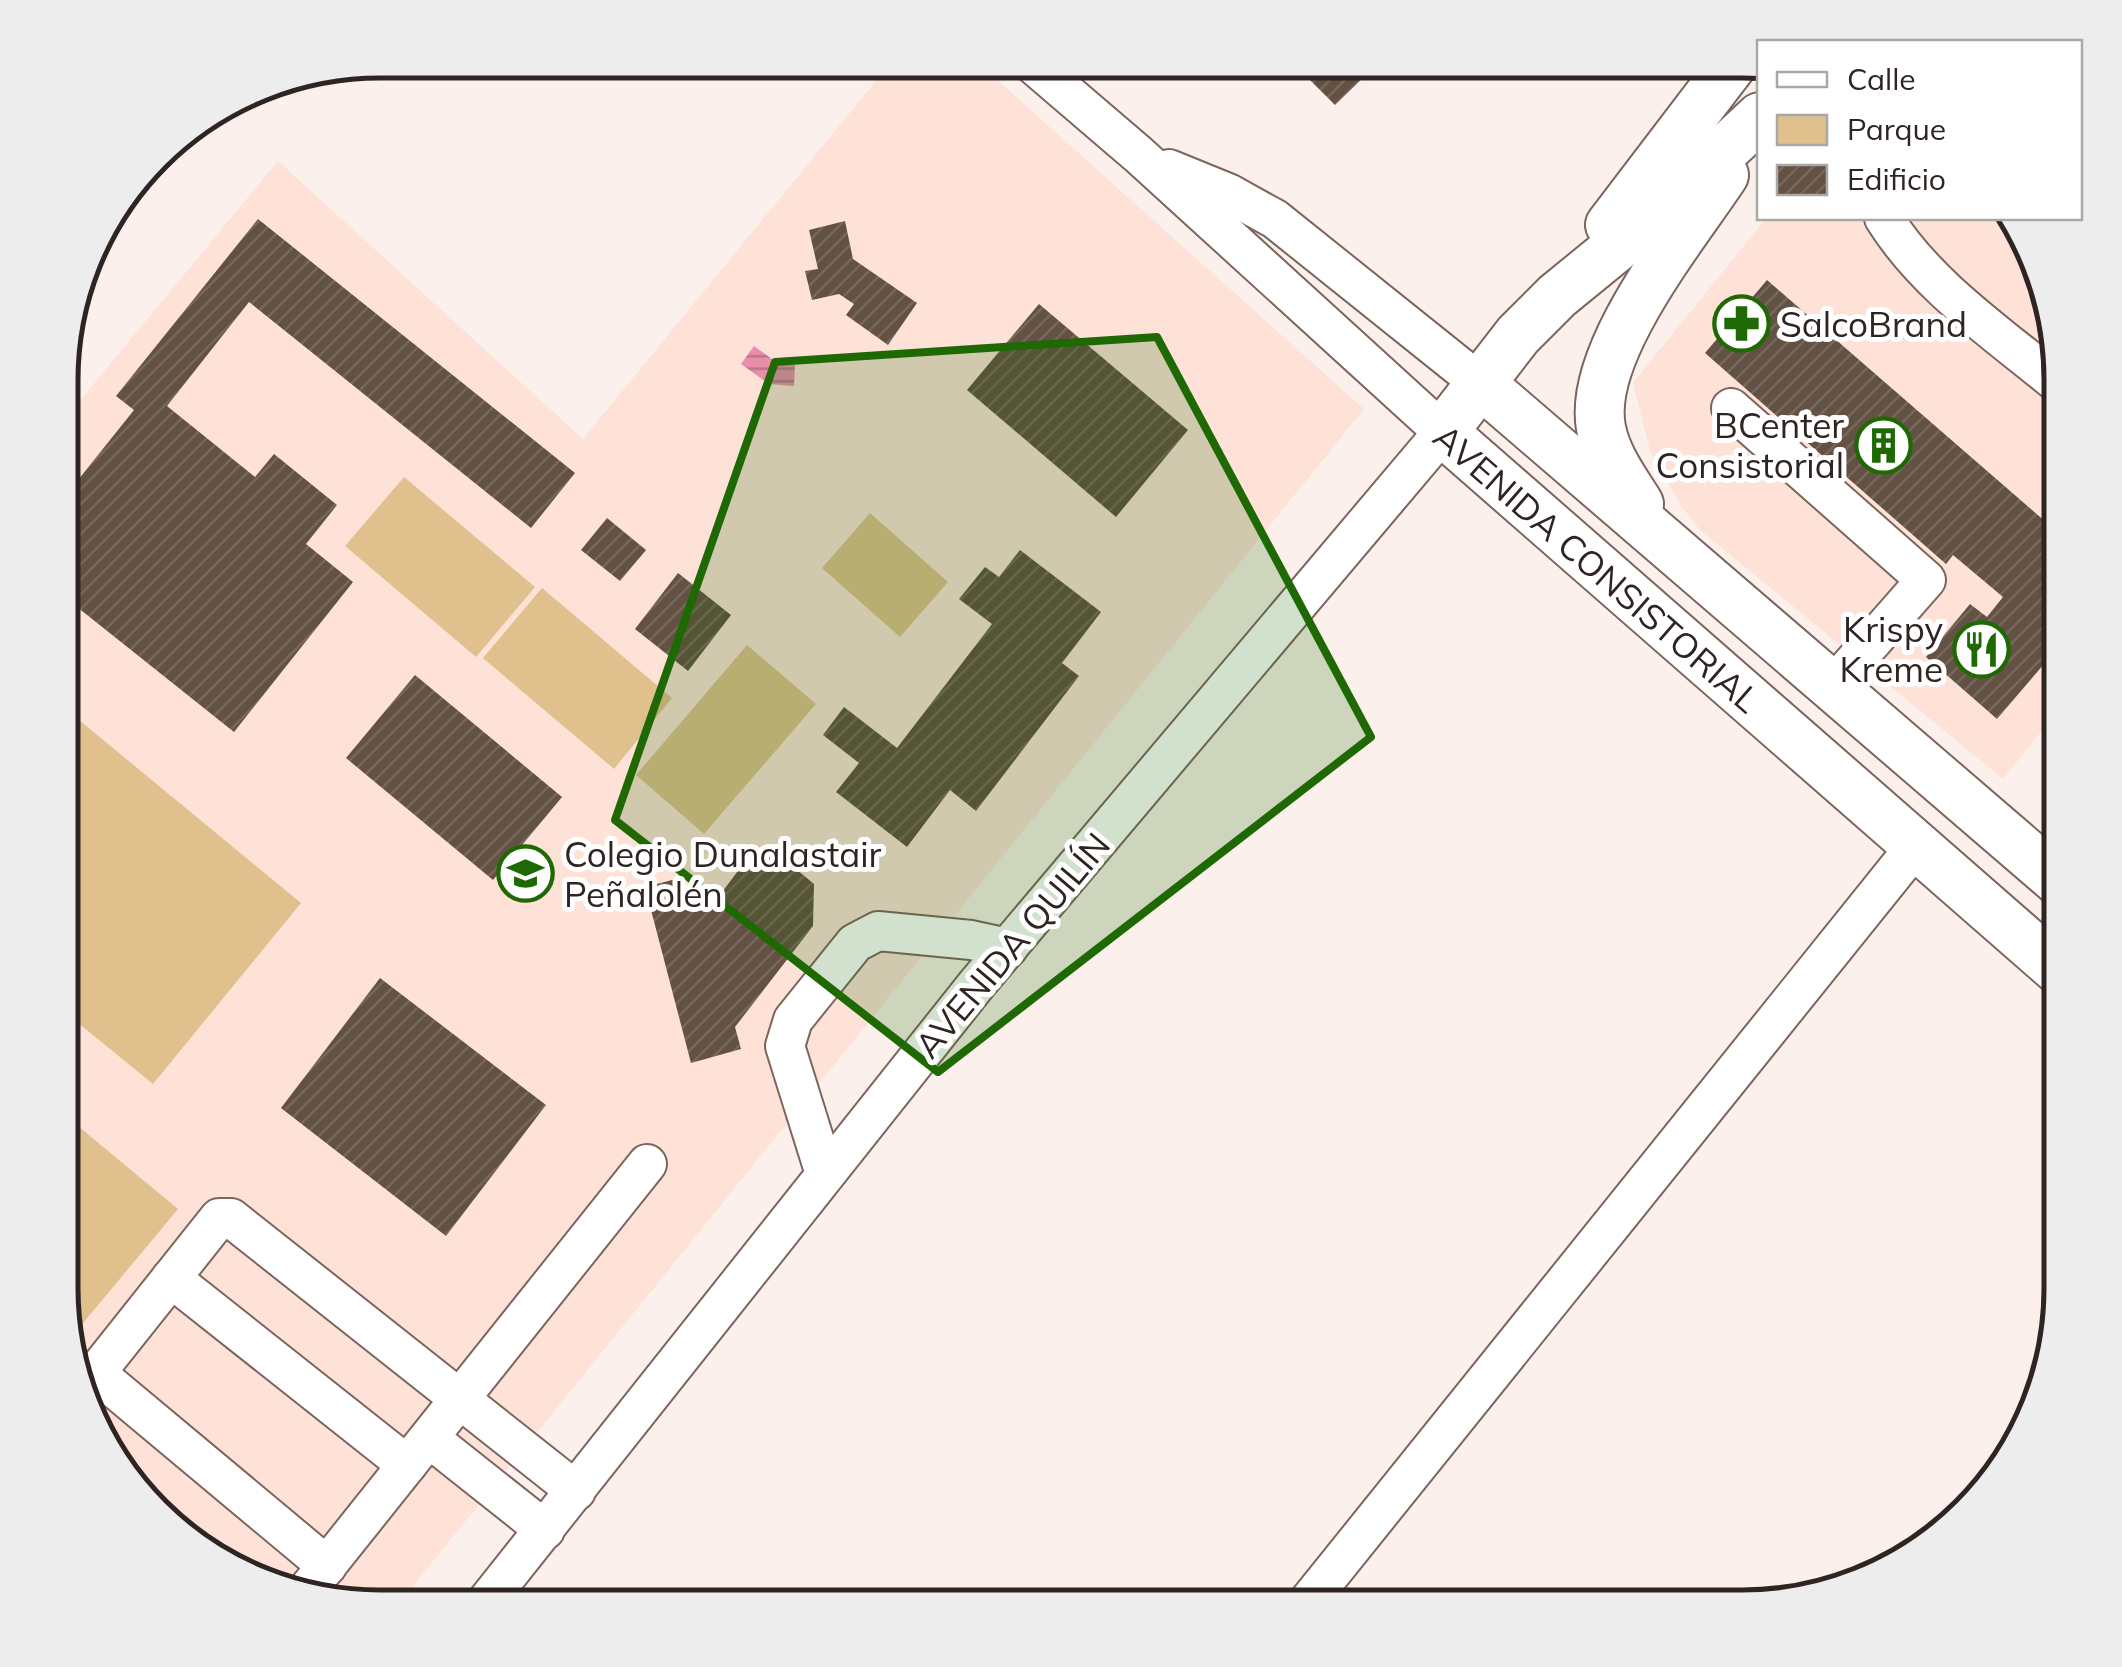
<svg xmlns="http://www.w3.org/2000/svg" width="2122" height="1667" viewBox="0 0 2122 1667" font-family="Mulish,sans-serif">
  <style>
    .built { fill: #fee2d8 }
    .green { fill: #e0c08c }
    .water { fill: url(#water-rules) }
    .building { fill: url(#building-hatch) }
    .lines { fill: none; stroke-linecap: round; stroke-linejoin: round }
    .minor-casing { stroke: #7c655d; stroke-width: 42 }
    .major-casing { stroke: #7c655d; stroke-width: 52 }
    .minor { stroke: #fff; stroke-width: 38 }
    .major { stroke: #fff; stroke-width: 48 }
    .marked { fill: #1f6904; fill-opacity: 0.2; stroke: #1f6904; stroke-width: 8; stroke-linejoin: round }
    .labels { text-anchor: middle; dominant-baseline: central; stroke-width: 10; stroke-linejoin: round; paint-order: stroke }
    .poi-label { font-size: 35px; fill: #2e2421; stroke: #fff; text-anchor: start }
    .street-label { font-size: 35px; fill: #2e2421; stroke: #fff }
    .rim { fill: none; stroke: #2e2421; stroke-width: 5 }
  </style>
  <defs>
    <pattern id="water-rules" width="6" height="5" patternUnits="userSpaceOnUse" patternTransform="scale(2.5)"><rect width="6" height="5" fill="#e88eab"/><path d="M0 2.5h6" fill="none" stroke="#bc748b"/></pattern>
    <pattern id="building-hatch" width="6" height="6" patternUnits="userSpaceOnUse" patternTransform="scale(2.5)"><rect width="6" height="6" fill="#635143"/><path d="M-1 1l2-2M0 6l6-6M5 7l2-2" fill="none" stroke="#76675b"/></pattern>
  </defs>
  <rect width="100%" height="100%" fill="#fbf0ec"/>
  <g class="built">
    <path d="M893,60H975L1364,409L397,1606H360L257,1582L169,1527L93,1429L61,1309L63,421L278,161L583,439Z"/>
    <path d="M1766,218H2013L2029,239L2062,379V706L2003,779L1700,530L1681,506L1650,451L1633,383Z"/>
  </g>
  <g class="green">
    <path d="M404,477L535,587L476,657L345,546Z"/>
    <path d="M870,513L948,582L900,637L822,568Z"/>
    <path d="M542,588L672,698L614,769L483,658Z"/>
    <path d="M747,645L816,704L704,834L636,775Z"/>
    <path d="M62,706L301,903L153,1084L61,1009Z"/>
    <path d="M61,1112L178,1209L69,1340L61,1309Z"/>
  </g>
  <path class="water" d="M754,346L779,364L795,365L794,386L769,384L741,364Z"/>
  <g class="building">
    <path d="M1327,60H1358L1369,72L1335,105L1308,78Z"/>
    <path d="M258,219L575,473L531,528L249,302L167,406L255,477L274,454L337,505L306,544L353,582L234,732L62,595V500L134,410L116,396Z"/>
    <path d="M845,221L853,259L917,303L888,345L846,315L854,304L839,294L812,300L805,271L818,269L809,230Z"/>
    <path d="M1767,280L2062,536V643L1997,719L1926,657L1970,604L1987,617L2003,597L1953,555L1946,564L1705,353Z"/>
    <path d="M1039,304L1188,430L1116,517L967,390Z"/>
    <path d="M607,518L646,550L620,581L581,550Z"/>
    <path d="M1020,550L1101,612L1062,663L1079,676L976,811L950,790L907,847L836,792L859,763L823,735L844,707L897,748L992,624L959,599L985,567L999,577Z"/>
    <path d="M678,573L731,615L688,671L635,629Z"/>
    <path d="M415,675L562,797L493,880L346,758Z"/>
    <path d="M749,856L784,859L814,884L813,926L735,1027L741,1049L691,1063L645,887L676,879L684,910L714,903Z"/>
    <path d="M380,978L546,1105L446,1236L281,1108Z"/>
  </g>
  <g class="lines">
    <defs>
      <g id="minor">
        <path d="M1169,169L1228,193L1275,219L1481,384"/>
        <path d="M1884,218C1927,287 2000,335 2062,387"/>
        <path d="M1731,408L1926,580L1832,687"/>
        <path d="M825,1174L785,1046L793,1020L855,943L878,931L971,940L1008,948"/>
        <path d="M171,1278L407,1465"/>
        <path d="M96,1373L327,1566"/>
        <path d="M83,1389L219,1218H231L576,1491"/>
        <path d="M429,1438L545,1530"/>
        <path d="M304,1594L647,1164"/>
        <path d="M483,1606L976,985L1443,432L1139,155L1028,60"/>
        <path d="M1304,1607L1915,847"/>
      </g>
      <g id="major">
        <path d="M1760,117L1644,225L1557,296L1518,335L1443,432L2062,973"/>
        <path d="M1610,225L1735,61"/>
        <path d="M1481,384L2062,884"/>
        <path d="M1639,504C1624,480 1606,456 1601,428C1587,353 1683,237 1724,175"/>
      </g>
    </defs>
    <use href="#minor" class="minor-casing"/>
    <use href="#major" class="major-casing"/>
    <use href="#minor" class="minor"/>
    <use href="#major" class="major"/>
  </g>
  <path class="marked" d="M1157,337L1371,737L938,1072L615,820L775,362Z"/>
  <defs>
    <symbol id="pharmacy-ring" viewBox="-11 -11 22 22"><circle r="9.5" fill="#fff" stroke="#1f6904" stroke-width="1.5"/><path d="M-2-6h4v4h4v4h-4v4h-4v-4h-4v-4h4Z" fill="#1f6904"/></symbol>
    <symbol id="building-ring" viewBox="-11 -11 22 22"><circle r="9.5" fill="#fff" stroke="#1f6904" stroke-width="1.5"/><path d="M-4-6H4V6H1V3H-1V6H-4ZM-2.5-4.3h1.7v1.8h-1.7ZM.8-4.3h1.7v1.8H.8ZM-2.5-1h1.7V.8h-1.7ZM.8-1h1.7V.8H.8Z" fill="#1f6904"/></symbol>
    <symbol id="restaurant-ring" viewBox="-11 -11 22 22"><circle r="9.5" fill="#fff" stroke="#1f6904" stroke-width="1.5"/><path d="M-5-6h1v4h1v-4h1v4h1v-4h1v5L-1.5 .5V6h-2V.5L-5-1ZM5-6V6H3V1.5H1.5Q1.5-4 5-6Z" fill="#1f6904"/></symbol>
    <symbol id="school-ring" viewBox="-11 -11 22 22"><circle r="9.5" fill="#fff" stroke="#1f6904" stroke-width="1.5"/><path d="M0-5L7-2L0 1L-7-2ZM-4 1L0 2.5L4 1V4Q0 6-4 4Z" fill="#1f6904"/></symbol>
  </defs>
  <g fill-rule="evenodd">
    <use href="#pharmacy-ring" x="1710" y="292" width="63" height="63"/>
    <use href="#building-ring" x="1852" y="414" width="63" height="63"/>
    <use href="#restaurant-ring" x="1950" y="618" width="63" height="63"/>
    <use href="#school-ring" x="494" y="842" width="63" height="63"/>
  </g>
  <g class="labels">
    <g class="poi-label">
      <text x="1780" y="324">SalcoBrand</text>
      <text x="1844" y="425" text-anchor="end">BCenter<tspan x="1844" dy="40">Consistorial</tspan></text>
      <text x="1943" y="629" text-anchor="end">Krispy<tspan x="1943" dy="40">Kreme</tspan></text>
      <text x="564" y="854">Colegio Dunalastair<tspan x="564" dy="40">Peñalolén</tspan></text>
    </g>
    <g class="street-label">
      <text transform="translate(1597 568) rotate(41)">AVENIDA CONSISTORIAL</text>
      <text transform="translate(1012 945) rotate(-50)">AVENIDA QUILÍN</text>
    </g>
  </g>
  <path d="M0 0H2122V1667H0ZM380 78H1742A302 302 0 0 1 2044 380V1288A302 302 0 0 1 1742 1590H380A302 302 0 0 1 78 1288V380A302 302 0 0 1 380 78Z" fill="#eeeded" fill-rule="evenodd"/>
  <path class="rim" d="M380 78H1742A302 302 0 0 1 2044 380V1288A302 302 0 0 1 1742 1590H380A302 302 0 0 1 78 1288V380A302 302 0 0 1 380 78Z"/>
  <rect x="1757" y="40" width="325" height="180" fill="#ffffff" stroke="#aba7a6" stroke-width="2.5"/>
  <rect x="1777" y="72" width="50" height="15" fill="#ffffff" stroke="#aba7a6" stroke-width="2.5"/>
  <text x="1847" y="90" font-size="30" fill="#2e2421">Calle</text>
  <rect x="1777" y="115" width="50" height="30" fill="#e0c08c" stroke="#aba7a6" stroke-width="2.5"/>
  <text x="1847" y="140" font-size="30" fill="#2e2421">Parque</text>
  <rect x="1777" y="165" width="50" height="30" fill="url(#building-hatch)" stroke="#aba7a6" stroke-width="2.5"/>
  <text x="1847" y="190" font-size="30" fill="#2e2421">Edificio</text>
</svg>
